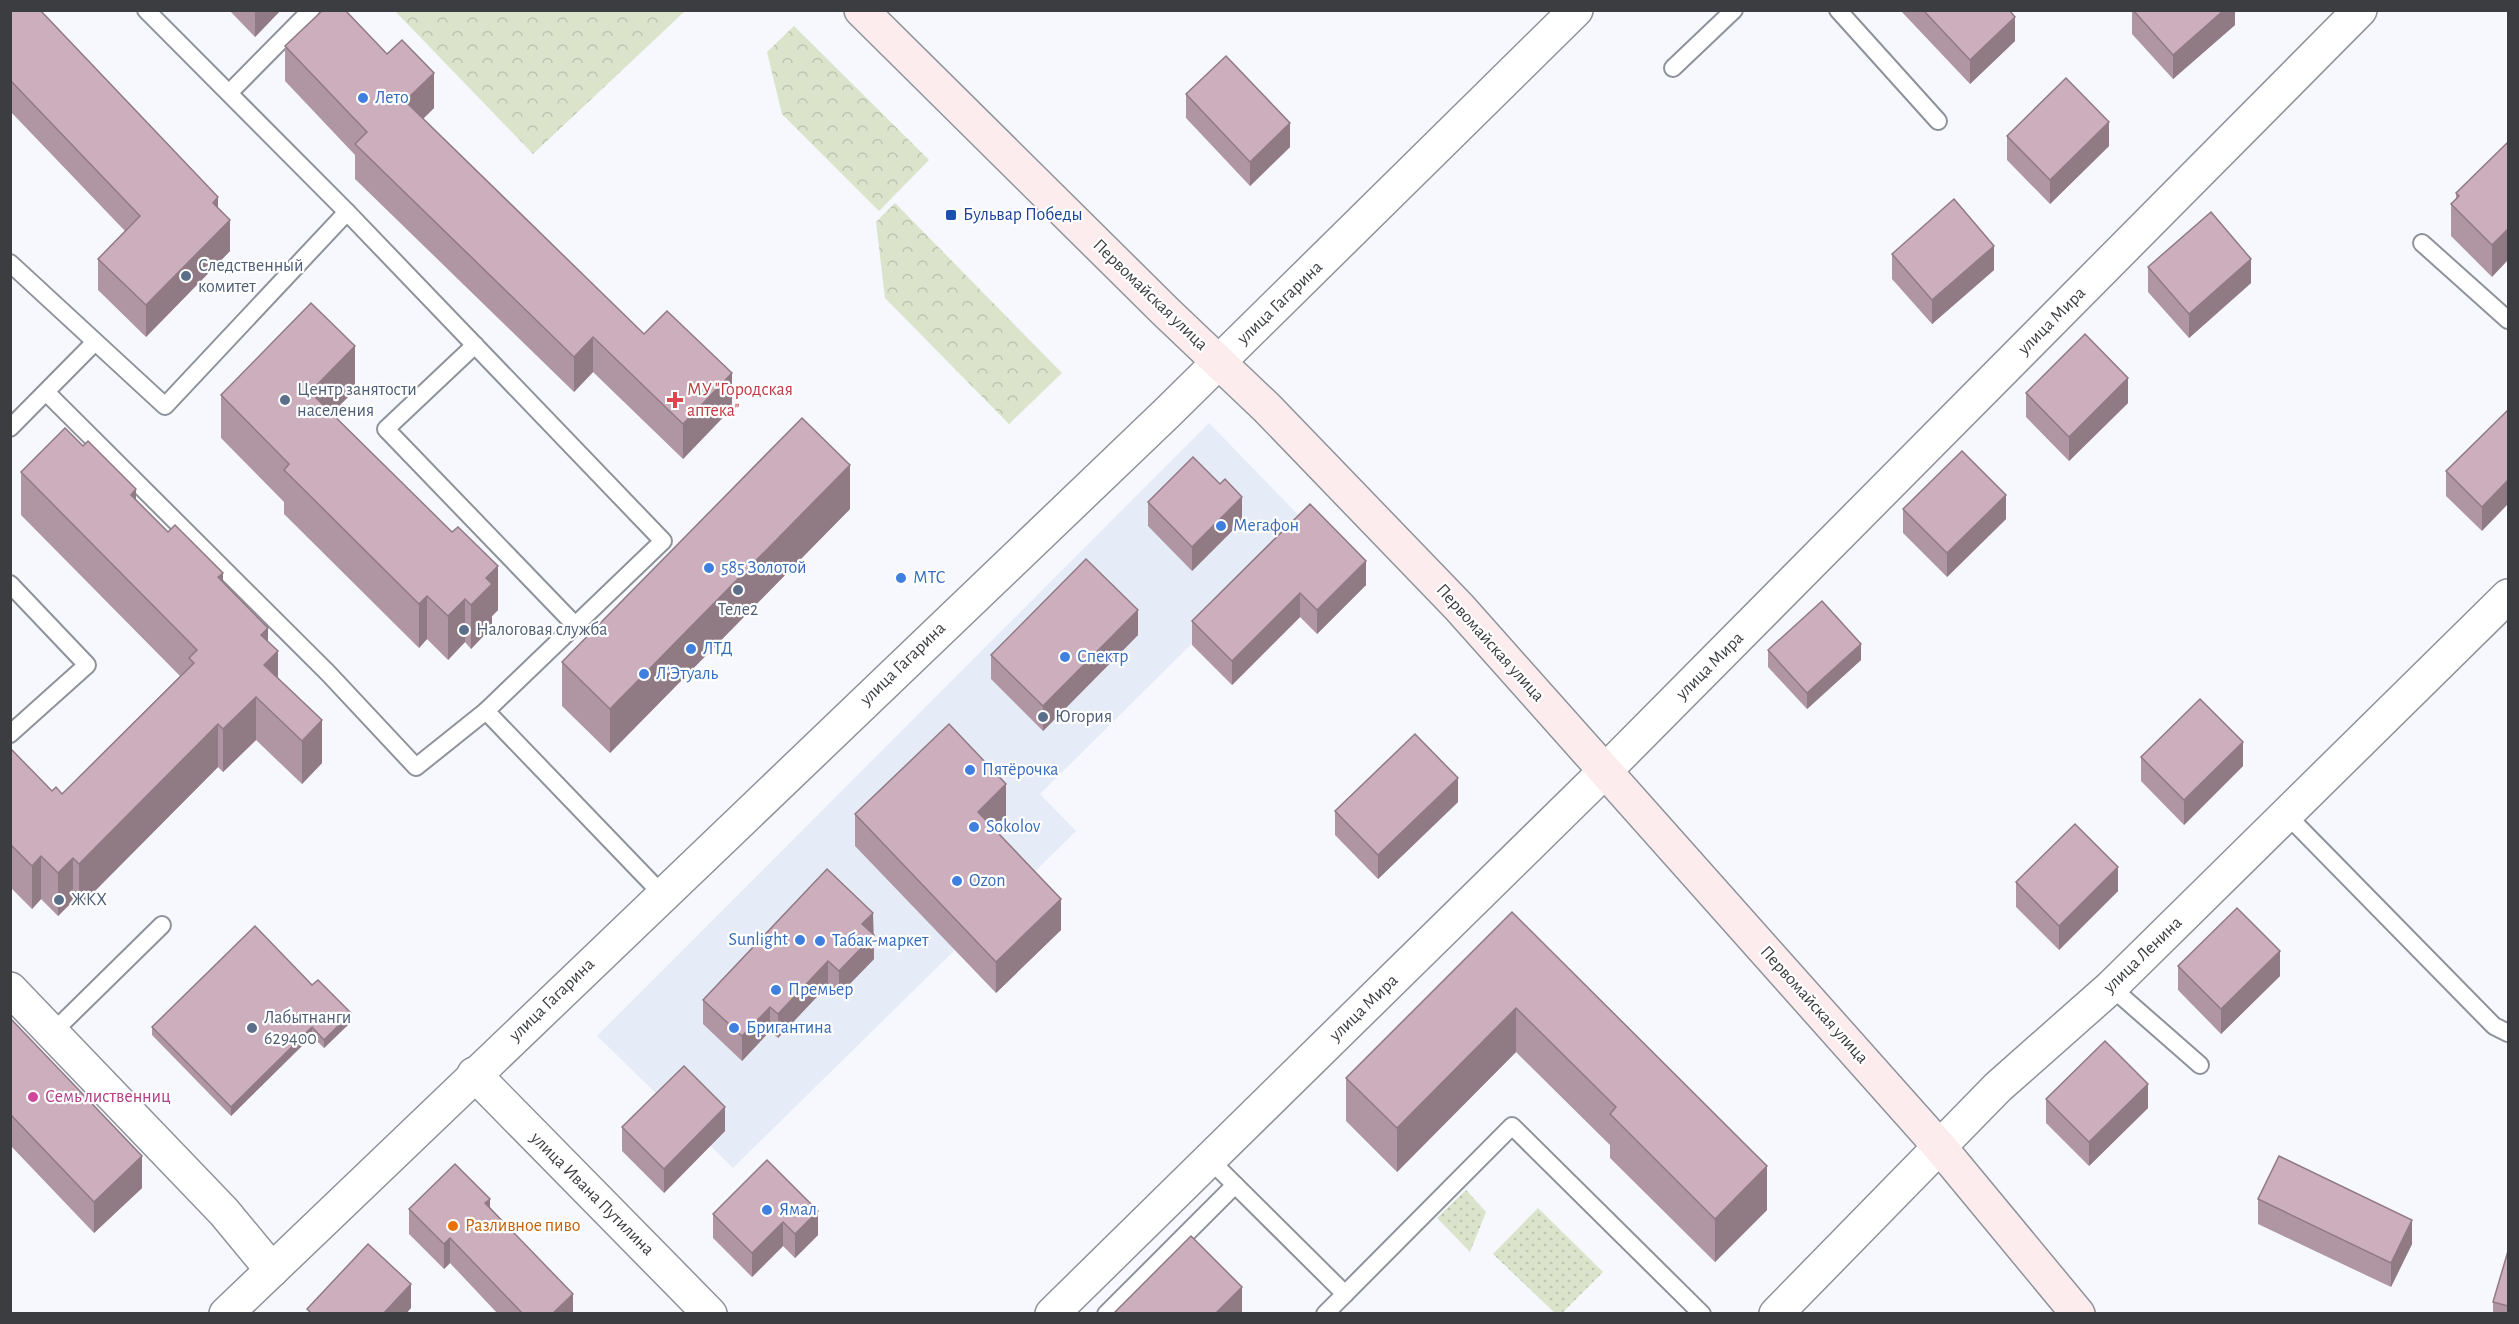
<svg xmlns="http://www.w3.org/2000/svg" width="2519" height="1324" viewBox="0 0 2519 1324" font-family="'Alegreya Sans',sans-serif">
  <style>
    .built { fill: #e6ebf8 }
    .forest { fill: url(#forest-crowns) }
    .park { fill: url(#park-dots) }
    .lines { fill: none; stroke-linecap: round; stroke-linejoin: round }
    .service-casing { stroke: #8e929a; stroke-width: 20 }
    .minor-casing { stroke: #8e929a; stroke-width: 36 }
    .tertiary-casing { stroke: #8e929a; stroke-width: 36 }
    .secondary-casing { stroke: #8e929a; stroke-width: 36 }
    .service { stroke: #fff; stroke-width: 16 }
    .minor { stroke: #fff; stroke-width: 33 }
    .tertiary { stroke: #fff; stroke-width: 33 }
    .secondary { stroke: #fceced; stroke-width: 33 }
    .wall { fill: #b096a2 }
    .shaded-wall { fill: #907a84 }
    .building { fill: #cdaebc; stroke: #907a84; stroke-width: 1.5 }
    .shop-dot { fill: #3f7fe0; stroke: #fff; stroke-width: 2 }
    .transit-dot { fill: #1a4fb4; stroke: #fff; stroke-width: 2 }
    .service-dot { fill: #5c6f8a; stroke: #fff; stroke-width: 2 }
    .health-dot { fill: #e0444e; stroke: #fff; stroke-width: 2 }
    .hotel-dot { fill: #d1479c; stroke: #fff; stroke-width: 2 }
    .food-dot { fill: #e8710a; stroke: #fff; stroke-width: 2 }
    .labels { text-anchor: middle; dominant-baseline: central; stroke-width: 4.5; stroke-linejoin: round; paint-order: stroke }
    .shop-label { font-size: 18px; fill: #366cbe; stroke: #fff; text-anchor: start }
    .transit-label { font-size: 18px; fill: #164399; stroke: #fff; text-anchor: start }
    .service-label { font-size: 18px; fill: #4e5e75; stroke: #fff; text-anchor: start }
    .street-label { font-size: 18px; fill: #3b3d41; stroke: #fff }
    .health-label { font-size: 18px; fill: #be3a42; stroke: #fff; text-anchor: start }
    .hotel-label { font-size: 18px; fill: #b23c85; stroke: #fff; text-anchor: start }
    .food-label { font-size: 18px; fill: #c56008; stroke: #fff; text-anchor: start }
  </style>
  <defs>
    <pattern id="forest-crowns" width="20" height="18" patternUnits="userSpaceOnUse" patternTransform="scale(1.5)"><rect width="20" height="18" fill="#dbe3cb"/><path d="M2 6a3 3 0 1 1 6 0M12 15a3 3 0 1 1 6 0" fill="none" stroke="#bdc4b0"/></pattern>
    <pattern id="park-dots" width="8" height="8" patternUnits="userSpaceOnUse" patternTransform="scale(1.5)"><rect width="8" height="8" fill="#dbe3cb"/><path d="M2 2h.1M6 6h.1" fill="none" stroke="#bdc4b0" stroke-width="1.8" stroke-linecap="round"/></pattern>
  </defs>
  <rect width="100%" height="100%" fill="#f6f8fe"/>
  <path class="built" d="M1209,423L1310,527L1040,794L1076,831L733,1168L597,1036Z"/>
  <g class="forest">
    <path d="M395,11H685L533,154Z"/>
    <path d="M794,26L929,160L879,211L782,114L767,52Z"/>
    <path d="M895,203L1062,373L1009,424L885,298L876,222Z"/>
  </g>
  <g class="park">
    <path d="M1466,1190L1486,1212L1470,1252L1437,1218Z"/>
    <path d="M1538,1208L1603,1272L1562,1313H1555L1493,1254Z"/>
  </g>
  <g class="lines">
    <defs>
      <g id="service">
        <path d="M146,10L347,212L663,541L486,711L662,894"/>
        <path d="M1838,10L1938,121"/>
        <path d="M1673,68L1734,10"/>
        <path d="M229,93L311,10"/>
        <path d="M2422,243L2508,320"/>
        <path d="M10,263L165,406L347,212"/>
        <path d="M475,345L386,429L575,625"/>
        <path d="M47,393L328,673L416,767L486,711"/>
        <path d="M10,428L95,342"/>
        <path d="M10,584L87,665L10,734"/>
        <path d="M2286,814L2494,1026L2508,1033"/>
        <path d="M2111,987L2200,1065"/>
        <path d="M52,1033L162,925"/>
        <path d="M1209,1159L1345,1294L1512,1126L1702,1314"/>
        <path d="M1106,1314L1235,1185"/>
        <path d="M1325,1314L1345,1294"/>
      </g>
      <path id="minor" d="M10,989L224,1212L272,1270"/>
      <g id="tertiary">
        <path d="M474,1074L710,1314"/>
        <path d="M226,1314L1168,412L1576,10"/>
        <path d="M1052,1314L1605,771L2360,10"/>
        <path d="M1776,1314L1998,1087L2111,987L2508,596"/>
      </g>
      <path id="secondary" d="M861,10L1166,312L1267,408L1459,607L1939,1146L2078,1314"/>
    </defs>
    <use href="#service" class="service-casing"/>
    <use href="#minor" class="minor-casing"/>
    <use href="#tertiary" class="tertiary-casing"/>
    <use href="#secondary" class="secondary-casing"/>
    <use href="#service" class="service"/>
    <use href="#minor" class="minor"/>
    <use href="#tertiary" class="tertiary"/>
    <use href="#secondary" class="secondary"/>
  </g>
  <g class="wall">
    <path d="M10,10L218,209L230,251L146,337L98,290V259L125,231L10,111Z"/>
    <path d="M229,10H281L255,37Z"/>
    <path d="M1900,10H2009L2015,41L1970,84Z"/>
    <path d="M2132,10H2235V25L2173,79L2132,34Z"/>
    <path d="M285,46L434,108L423,119L644,334L732,408L683,459L593,372L574,392L355,179V155L285,81Z"/>
    <path d="M1186,94L1290,147L1250,186L1186,118Z"/>
    <path d="M2007,136L2109,146L2050,204L2007,160Z"/>
    <path d="M2508,144L2492,277L2451,236V204L2456,199V193Z"/>
    <path d="M1892,254L1994,270L1932,324L1892,279Z"/>
    <path d="M2148,267L2251,283L2189,338L2148,292Z"/>
    <path d="M355,390L332,413L498,610L492,616V627L471,649L465,642L448,660L427,639L419,648L284,514V502L221,438V395Z"/>
    <path d="M2026,393L2128,403L2069,461L2026,417Z"/>
    <path d="M2508,410L2482,531L2446,496V471Z"/>
    <path d="M21,472L136,500L168,532L223,582L268,641L278,678L322,763L302,784L256,740L223,772L218,767L79,907L73,901L58,916L41,899L32,909L10,887V752L52,791L62,794L180,676L21,515Z"/>
    <path d="M1148,502L1242,521L1192,571L1148,526Z"/>
    <path d="M1310,504L1366,585L1317,634L1300,617L1232,685L1192,645V621Z"/>
    <path d="M850,509L610,753L562,706V662Z"/>
    <path d="M1903,509L2006,519L1947,577L1903,533Z"/>
    <path d="M1138,635L1043,731L991,679V655Z"/>
    <path d="M1768,650L1861,660L1807,709L1768,667Z"/>
    <path d="M2141,757L2243,766L2184,825L2141,781Z"/>
    <path d="M1458,802L1378,879L1335,835V811Z"/>
    <path d="M855,814L1006,816L993,828L1061,930L996,993L855,846Z"/>
    <path d="M2016,882L2118,891L2059,950L2016,907Z"/>
    <path d="M1512,912L1767,1210L1715,1262L1610,1158V1145L1516,1052L1397,1172L1346,1121V1078Z"/>
    <path d="M873,913L874,959L839,995L828,985L778,1038L770,1031L742,1061L703,1024V1000Z"/>
    <path d="M2178,966L2280,976L2221,1034L2178,990Z"/>
    <path d="M312,985L351,1022L324,1048L312,1036L231,1116L152,1035V1027Z"/>
    <path d="M10,1018L142,1188L94,1233L10,1145Z"/>
    <path d="M2046,1099L2148,1108L2089,1166L2046,1123Z"/>
    <path d="M622,1127L725,1131L664,1193L622,1151Z"/>
    <path d="M767,1160L818,1235L795,1258L783,1246L752,1277L713,1238V1214Z"/>
    <path d="M2258,1199L2412,1244L2391,1287L2258,1224Z"/>
    <path d="M490,1207L573,1314H498L450,1263L444,1269L409,1234V1209Z"/>
    <path d="M2508,1251V1314H2493V1302Z"/>
  </g>
  <g class="shaded-wall">
    <path d="M255,10H281L255,37Z"/>
    <path d="M2224,10H2235V25L2173,79V55Z"/>
    <path d="M2015,17V41L1970,84V60Z"/>
    <path d="M434,73V108L405,136V101Z"/>
    <path d="M2109,122V146L2050,204V180Z"/>
    <path d="M1290,123V147L1250,186V162Z"/>
    <path d="M218,197V229L213,203Z"/>
    <path d="M230,220V251L146,337V305Z"/>
    <path d="M2508,229V260L2492,277V245Z"/>
    <path d="M1994,246V270L1932,324V300Z"/>
    <path d="M2251,259V283L2189,338V314Z"/>
    <path d="M593,337V372L574,392V357Z"/>
    <path d="M355,346V390L310,435V392Z"/>
    <path d="M732,373V408L683,459V424Z"/>
    <path d="M2128,378V403L2069,461V437Z"/>
    <path d="M850,465V509L610,753V709Z"/>
    <path d="M2508,480V504L2482,531V507Z"/>
    <path d="M136,489V532L131,495Z"/>
    <path d="M2006,495V519L1947,577V553Z"/>
    <path d="M1242,497V521L1192,571V547Z"/>
    <path d="M1366,561V585L1317,634V610Z"/>
    <path d="M498,566V610L492,616V627L471,649V605L486,578Z"/>
    <path d="M223,573V615L218,577Z"/>
    <path d="M1300,593V617L1232,685V661Z"/>
    <path d="M427,596V639L419,648V604Z"/>
    <path d="M465,599V642L448,660V616Z"/>
    <path d="M1138,610V635L1043,731V706Z"/>
    <path d="M268,628V661L278,651V694L266,706L261,635Z"/>
    <path d="M1861,644V660L1807,709V693Z"/>
    <path d="M256,697V740L223,772V729Z"/>
    <path d="M322,720V763L302,784V741Z"/>
    <path d="M218,724V767L79,907V864Z"/>
    <path d="M2243,742V766L2184,825V800Z"/>
    <path d="M1458,778V802L1378,879V855Z"/>
    <path d="M1006,784V816L978,843V812Z"/>
    <path d="M41,856V899L32,909V866Z"/>
    <path d="M73,858V901L58,916V873Z"/>
    <path d="M2118,867V891L2059,950V926Z"/>
    <path d="M1061,899V930L996,993V962Z"/>
    <path d="M873,913L874,959L839,995V971L862,924Z"/>
    <path d="M2280,951V976L2221,1034V1009Z"/>
    <path d="M828,961V985L778,1038V1014Z"/>
    <path d="M770,1007V1031L742,1061V1036Z"/>
    <path d="M1516,1008V1052L1397,1172V1128Z"/>
    <path d="M351,1013V1022L324,1048V1040Z"/>
    <path d="M312,1027V1036L231,1116V1107Z"/>
    <path d="M2148,1084V1108L2089,1166V1142Z"/>
    <path d="M725,1107V1131L664,1193V1169Z"/>
    <path d="M142,1156V1188L94,1233V1202Z"/>
    <path d="M1767,1166V1210L1715,1262V1219Z"/>
    <path d="M490,1199V1224L485,1203Z"/>
    <path d="M818,1211V1235L795,1258V1234Z"/>
    <path d="M2412,1220V1244L2391,1287V1263Z"/>
    <path d="M783,1222V1246L752,1277V1253Z"/>
    <path d="M450,1238V1263L444,1269V1244Z"/>
    <path d="M411,1284V1308L406,1314H383Z"/>
    <path d="M1242,1287V1314H1215Z"/>
    <path d="M573,1294V1314H552Z"/>
  </g>
  <g class="building">
    <path d="M10,10H40L218,197L213,203L230,220L146,305L98,259L140,216L10,80Z"/>
    <path d="M323,10H345L387,54L402,40L434,73L405,101L644,334L667,311L732,373L683,424L593,337L574,357L355,144L367,132L285,46Z"/>
    <path d="M1923,10H2009L2015,17L1970,60Z"/>
    <path d="M2133,10H2224L2173,55Z"/>
    <path d="M1226,56L1290,123L1250,162L1186,94Z"/>
    <path d="M2066,78L2109,122L2050,180L2007,136Z"/>
    <path d="M2507,143L2508,144V229L2492,245L2451,204L2459,196L2456,193Z"/>
    <path d="M1954,199L1994,246L1932,300L1892,254Z"/>
    <path d="M2211,212L2251,259L2189,314L2148,267Z"/>
    <path d="M311,303L355,346L310,392L452,532L458,527L498,566L486,578L492,584L471,605L465,599L448,616L427,596L419,604L284,470L289,464L221,395Z"/>
    <path d="M2085,334L2128,378L2069,437L2026,393Z"/>
    <path d="M2508,410V480L2482,507L2446,471Z"/>
    <path d="M802,418L850,465L610,709L562,662Z"/>
    <path d="M65,428L83,446L88,441L136,489L131,495L168,532L175,525L223,573L218,577L268,628L261,635L278,651L264,665L322,720L302,741L256,697L223,729L218,724L79,864L73,858L58,873L41,856L32,866L10,844V752L12,750L52,791L56,787L62,794L194,663L189,658L197,650L21,472Z"/>
    <path d="M1962,451L2006,495L1947,553L1903,509Z"/>
    <path d="M1193,457L1220,484L1225,479L1242,497L1192,547L1148,502Z"/>
    <path d="M1310,504L1366,561L1317,610L1300,593L1232,661L1192,621Z"/>
    <path d="M1086,559L1138,610L1043,706L991,655Z"/>
    <path d="M1822,601L1861,644L1807,693L1768,650Z"/>
    <path d="M2200,699L2243,742L2184,800L2141,757Z"/>
    <path d="M949,724L1006,784L978,812L1061,899L996,962L855,814Z"/>
    <path d="M1415,734L1458,778L1378,855L1335,811Z"/>
    <path d="M2075,824L2118,867L2059,926L2016,882Z"/>
    <path d="M827,869L873,913L862,924L874,935L839,971L828,961L778,1014L770,1007L742,1036L703,1000Z"/>
    <path d="M2237,908L2280,951L2221,1009L2178,966Z"/>
    <path d="M1512,912L1767,1166L1715,1219L1610,1114L1616,1107L1516,1008L1397,1128L1346,1078Z"/>
    <path d="M255,926L312,985L318,980L351,1013L324,1040L312,1027L231,1107L152,1027Z"/>
    <path d="M10,1018L142,1156L94,1202L10,1114Z"/>
    <path d="M2105,1041L2148,1084L2089,1142L2046,1099Z"/>
    <path d="M684,1066L725,1107L664,1169L622,1127Z"/>
    <path d="M2279,1156L2412,1220L2391,1263L2258,1199Z"/>
    <path d="M767,1160L818,1211L795,1234L783,1222L752,1253L713,1214Z"/>
    <path d="M455,1164L490,1199L485,1203L573,1294L552,1314H523L450,1238L444,1244L409,1209Z"/>
    <path d="M1191,1236L1242,1287L1215,1314H1113Z"/>
    <path d="M368,1244L411,1284L383,1314H312L307,1309Z"/>
    <path d="M2508,1251V1306L2493,1302Z"/>
  </g>
  <g class="shop-dot">
    <circle cx="363" cy="98" r="6"/>
    <circle cx="1221" cy="526" r="6"/>
    <circle cx="709" cy="568" r="6"/>
    <circle cx="901" cy="578" r="6"/>
    <circle cx="691" cy="649" r="6"/>
    <circle cx="1065" cy="657" r="6"/>
    <circle cx="644" cy="674" r="6"/>
    <circle cx="970" cy="770" r="6"/>
    <circle cx="974" cy="827" r="6"/>
    <circle cx="957" cy="881" r="6"/>
    <circle cx="800" cy="940" r="6"/>
    <circle cx="820" cy="941" r="6"/>
    <circle cx="776" cy="990" r="6"/>
    <circle cx="734" cy="1028" r="6"/>
    <circle cx="767" cy="1210" r="6"/>
  </g>
  <rect class="transit-dot" x="945" y="209" width="12" height="12" rx="3"/>
  <g class="service-dot">
    <circle cx="186" cy="276" r="6"/>
    <circle cx="285" cy="400" r="6"/>
    <circle cx="738" cy="590" r="6"/>
    <circle cx="464" cy="630" r="6"/>
    <circle cx="1043" cy="717" r="6"/>
    <circle cx="59" cy="900" r="6"/>
    <circle cx="252" cy="1028" r="6"/>
  </g>
  <path class="health-dot" d="M672 391h6v6h6v6h-6v6h-6v-6h-6v-6h6z"/>
  <circle class="hotel-dot" cx="33" cy="1097" r="6"/>
  <circle class="food-dot" cx="453" cy="1226" r="6"/>
  <g class="labels">
    <g class="shop-label">
      <text x="375" y="98">Лето</text>
      <text x="1233" y="526">Мегафон</text>
      <text x="721" y="568">585 Золотой</text>
      <text x="913" y="578">МТС</text>
      <text x="703" y="649">ЛТД</text>
      <text x="1077" y="657">Спектр</text>
      <text x="656" y="674">Л'Этуаль</text>
      <text x="982" y="770">Пятёрочка</text>
      <text x="986" y="827">Sokolov</text>
      <text x="969" y="881">Ozon</text>
      <text x="788" y="940" text-anchor="end">Sunlight</text>
      <text x="832" y="941">Табак-маркет</text>
      <text x="788" y="990">Премьер</text>
      <text x="746" y="1028">Бригантина</text>
      <text x="779" y="1210">Ямал</text>
    </g>
    <g class="transit-label">
      <text x="963" y="215">Бульвар Победы</text>
    </g>
    <g class="service-label">
      <text x="198" y="266">Следственный<tspan x="198" dy="21">комитет</tspan></text>
      <text x="297" y="390">Центр занятости<tspan x="297" dy="21">населения</tspan></text>
      <text x="738" y="610" text-anchor="middle">Теле2</text>
      <text x="476" y="630">Налоговая служба</text>
      <text x="1055" y="717">Югория</text>
      <text x="71" y="900">ЖКХ</text>
      <text x="264" y="1018">Лабытнанги<tspan x="264" dy="21">629400</tspan></text>
    </g>
    <g class="street-label">
      <text transform="translate(1150 295) rotate(44)">Первомайская улица</text>
      <text transform="translate(1280 303) rotate(-44)">улица Гагарина</text>
      <text transform="translate(2052 321) rotate(-45)">улица Мира</text>
      <text transform="translate(1490 643) rotate(48)">Первомайская улица</text>
      <text transform="translate(903 664) rotate(-44)">улица Гагарина</text>
      <text transform="translate(1710 666) rotate(-45)">улица Мира</text>
      <text transform="translate(2143 955) rotate(-44)">улица Ленина</text>
      <text transform="translate(552 1000) rotate(-44)">улица Гагарина</text>
      <text transform="translate(1814 1005) rotate(48)">Первомайская улица</text>
      <text transform="translate(1364 1008) rotate(-44)">улица Мира</text>
      <text transform="translate(592 1194) rotate(45)">улица Ивана Путилина</text>
    </g>
    <g class="health-label">
      <text x="687" y="390">МУ "Городская<tspan x="687" dy="21">аптека"</tspan></text>
    </g>
    <g class="hotel-label">
      <text x="45" y="1097">Семь лиственниц</text>
    </g>
    <g class="food-label">
      <text x="465" y="1226">Разливное пиво</text>
    </g>
  </g>
  <rect width="2519" height="1324" fill="none" stroke="#3b3d41" stroke-width="24"/>
</svg>
